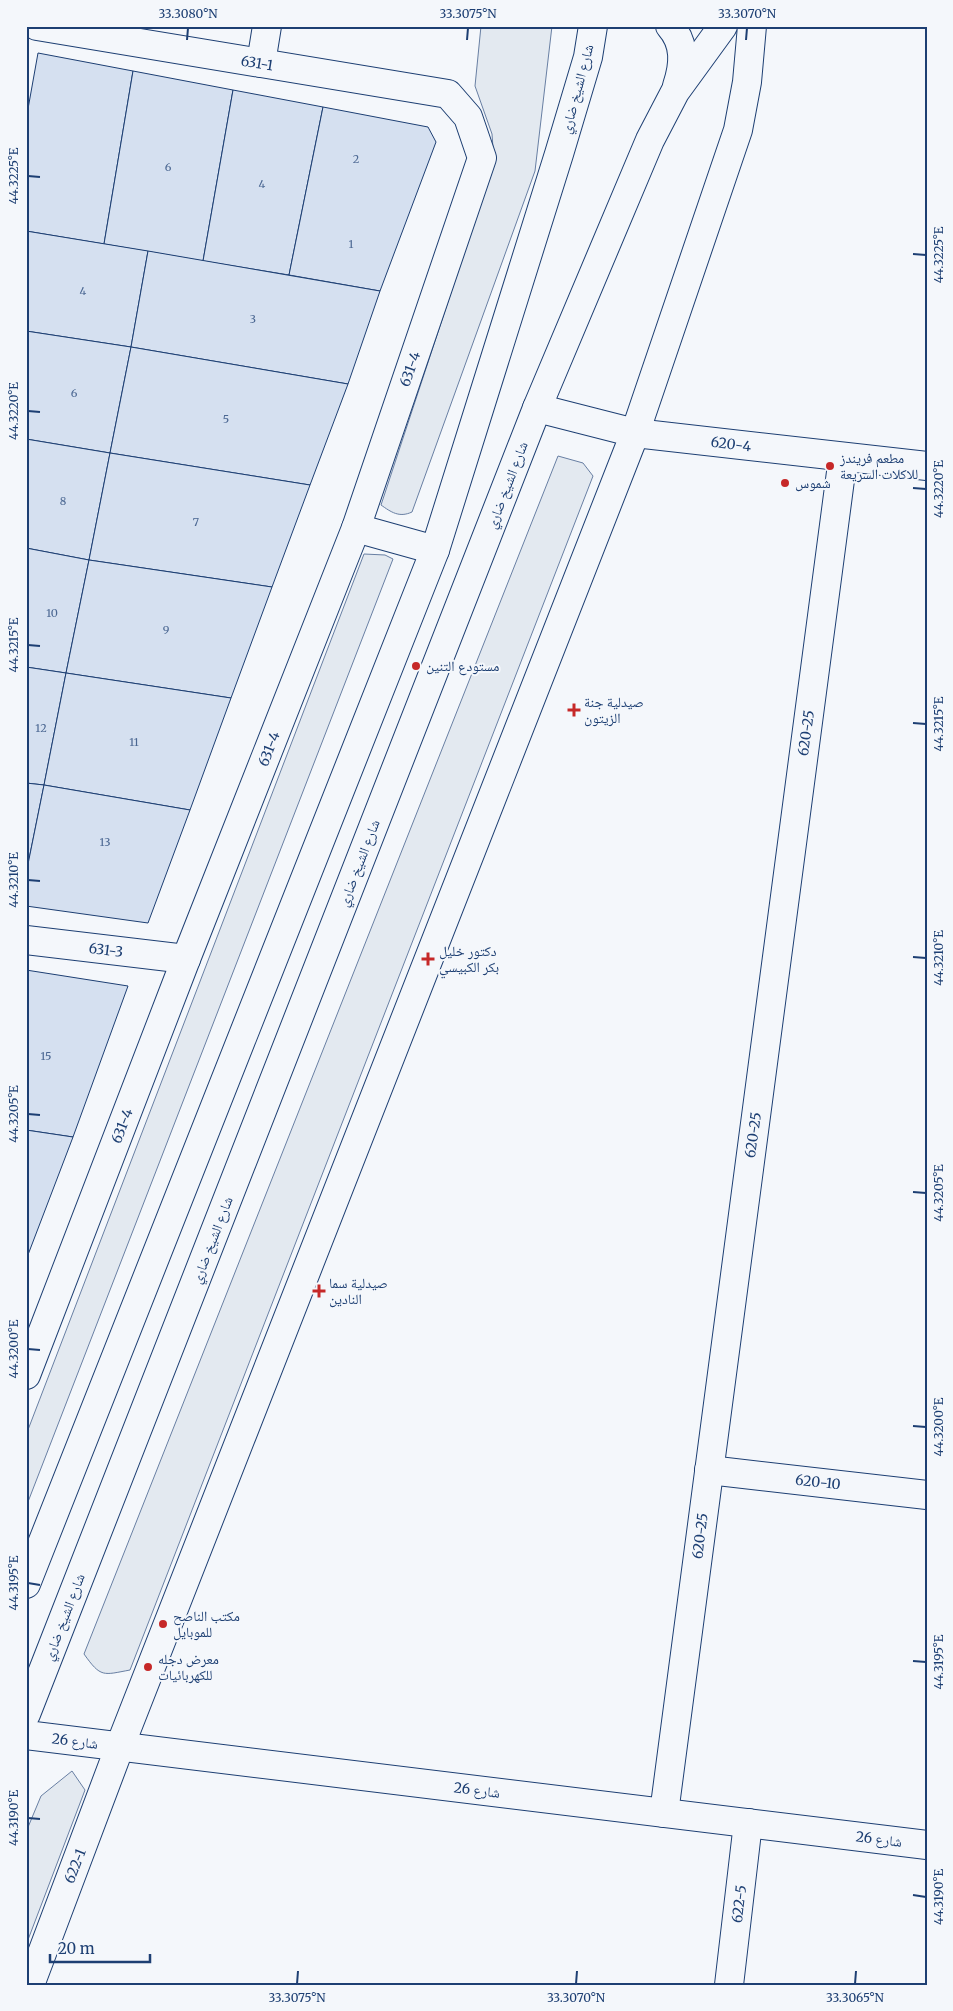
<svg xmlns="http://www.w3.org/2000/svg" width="953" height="2011" viewBox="0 0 953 2011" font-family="Merriweather,'Noto Naskh Arabic',serif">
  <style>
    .green { fill: #e3e9f0; stroke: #687fa3 }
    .building { fill: #d5e0f0; stroke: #1d3f73 }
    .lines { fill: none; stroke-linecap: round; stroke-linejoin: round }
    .minor-casing { stroke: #1d3f73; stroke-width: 30 }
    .major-casing { stroke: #1d3f73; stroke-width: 30 }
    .minor { stroke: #f4f7fb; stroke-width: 28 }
    .major { stroke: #f4f7fb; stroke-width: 28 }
    .ticks { fill: none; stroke: #1d3f73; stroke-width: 2 }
    .poi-dot { fill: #c62828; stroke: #f4f7fb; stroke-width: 2 }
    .labels { text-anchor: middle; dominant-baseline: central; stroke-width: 4; stroke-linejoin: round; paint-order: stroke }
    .number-label { font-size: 11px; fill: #4b6792 }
    .street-label { font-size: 14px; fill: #1d3f73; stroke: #f4f7fb }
    .poi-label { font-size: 14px; fill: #1d3f73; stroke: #f4f7fb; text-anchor: start }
    .neatline { fill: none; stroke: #1d3f73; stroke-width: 2 }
    .ticks-label { font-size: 12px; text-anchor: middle; fill: #1d3f73 }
  </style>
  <rect width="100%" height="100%" fill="#f4f7fb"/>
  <g class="green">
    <path d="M481,26H552L535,171L412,512C399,518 391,512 381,505L494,162L492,134L475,86Z"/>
    <path d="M558,456L583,463L593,476L130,1670C103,1675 101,1678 84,1654Z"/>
    <path d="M364,554L385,555L393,559L26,1507V1435Z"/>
    <path d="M72,1771L85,1790L26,1945V1832L41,1796Z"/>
  </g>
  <g class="building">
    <path d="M38,53L133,71L104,244L26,231V120Z"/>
    <path d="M133,71L233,90L203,261L104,244Z"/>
    <path d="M233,90L323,107L289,275L203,261Z"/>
    <path d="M323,107L428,127L436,142L380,291L289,275Z"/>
    <path d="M26,231L148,251L131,347L26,331Z"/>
    <path d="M148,251L380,291L348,384L131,347Z"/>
    <path d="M26,331L131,347L110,453L26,439Z"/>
    <path d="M131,347L348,384L310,485L110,453Z"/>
    <path d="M26,439L110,453L89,560L26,548Z"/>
    <path d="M110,453L310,485L272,587L89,560Z"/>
    <path d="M26,548L89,560L66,673L26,667Z"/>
    <path d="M89,560L272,587L231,698L66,673Z"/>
    <path d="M26,667L66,673L44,785L26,783Z"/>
    <path d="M66,673L231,698L190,810L44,785Z"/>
    <path d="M26,783L44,785L26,874Z"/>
    <path d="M44,785L190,810L148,923L26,906V874Z"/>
    <path d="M26,970L128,986L73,1137L26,1130Z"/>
    <path d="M26,1130L73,1137L26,1260Z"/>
  </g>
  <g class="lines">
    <defs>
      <g id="minor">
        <path d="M261,63L267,26"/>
        <path d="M537,408L635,433L927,466"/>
        <path d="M356,528L435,550"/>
        <path d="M26,940L186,959"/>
        <path d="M26,1375L186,959L356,528L482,158L468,117L448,94L37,26"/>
        <path d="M709,1470L927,1495"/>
        <path d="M26,1735L927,1845"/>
        <path d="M664,1813L843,457"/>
        <path d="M30,1985L120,1746L635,433L738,130L747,82L752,26"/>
        <path d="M729,1985L748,1823"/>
      </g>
      <g id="major">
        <path d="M670,26C686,44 684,65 677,86"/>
        <path d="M26,1584L435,550L559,154L588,57L593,26"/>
        <path d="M26,1714L537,408L650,140L675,92L723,26"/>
      </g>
    </defs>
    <use href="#minor" class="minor-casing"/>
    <use href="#major" class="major-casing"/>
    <use href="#minor" class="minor"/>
    <use href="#major" class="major"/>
  </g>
  <path class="ticks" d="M187,40L188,28M467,40L468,28M746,40L747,28M28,176L40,177M913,254L926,255M28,411L40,412M913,488L926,489M28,645L40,646M913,723L926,724M28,880L40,881M913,957L926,958M28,1114L40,1115M913,1192L926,1193M28,1349L40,1350M913,1426L926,1427M28,1583L40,1585M913,1661L926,1662M28,1818L40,1819M913,1895L926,1897M297,1984L298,1971M576,1984L577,1971M855,1984L856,1971"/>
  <g class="poi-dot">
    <circle cx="830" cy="466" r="5"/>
    <circle cx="785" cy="483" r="5"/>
    <circle cx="416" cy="666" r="5"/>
    <path d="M571.5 702.5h5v5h5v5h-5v5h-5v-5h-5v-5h5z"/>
    <path d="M425.5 951.5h5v5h5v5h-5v5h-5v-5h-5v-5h5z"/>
    <path d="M316.5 1283.5h5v5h5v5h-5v5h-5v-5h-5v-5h5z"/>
    <circle cx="163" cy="1624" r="5"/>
    <circle cx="148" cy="1667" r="5"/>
  </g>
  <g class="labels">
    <g class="number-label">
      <text x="356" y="159">2</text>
      <text x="168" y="167">6</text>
      <text x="262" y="184">4</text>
      <text x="351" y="244">1</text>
      <text x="83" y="291">4</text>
      <text x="253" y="319">3</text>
      <text x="74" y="393">6</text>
      <text x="226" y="419">5</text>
      <text x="63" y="501">8</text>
      <text x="196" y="522">7</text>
      <text x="52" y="613">10</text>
      <text x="166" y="630">9</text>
      <text x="41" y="728">12</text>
      <text x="134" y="742">11</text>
      <text x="105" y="842">13</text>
      <text x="46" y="1056">15</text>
    </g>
    <g class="street-label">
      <text transform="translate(257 63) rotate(9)">631-1</text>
      <text transform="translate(577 89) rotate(-75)">شارع الشيخ ضاري</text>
      <text transform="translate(410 369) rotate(-71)">631-4</text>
      <text transform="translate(731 444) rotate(7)">620-4</text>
      <text transform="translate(507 485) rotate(-69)">شارع الشيخ ضاري</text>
      <text transform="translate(806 733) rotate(-82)">620-25</text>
      <text transform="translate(269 749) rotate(-69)">631-4</text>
      <text transform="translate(359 863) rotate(-69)">شارع الشيخ ضاري</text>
      <text transform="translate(106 950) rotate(7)">631-3</text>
      <text transform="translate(122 1126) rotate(-69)">631-4</text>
      <text transform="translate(753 1135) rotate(-82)">620-25</text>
      <text transform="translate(212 1240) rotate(-69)">شارع الشيخ ضاري</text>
      <text transform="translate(818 1482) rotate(6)">620-10</text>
      <text transform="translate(700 1536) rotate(-83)">620-25</text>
      <text transform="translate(64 1617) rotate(-69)">شارع الشيخ ضاري</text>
      <text transform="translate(75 1741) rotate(7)">شارع 26</text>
      <text transform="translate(477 1790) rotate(7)">شارع 26</text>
      <text transform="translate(879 1839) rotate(7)">شارع 26</text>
      <text transform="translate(75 1866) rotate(-69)">622-1</text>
      <text transform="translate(739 1904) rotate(-83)">622-5</text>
    </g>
    <g class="poi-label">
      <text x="840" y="458">مطعم فريندز<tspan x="840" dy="16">للاكلات السريعة</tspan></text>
      <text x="795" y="483">شموس</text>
      <text x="426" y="666">مستودع التنين</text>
      <text x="584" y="702">صيدلية جنة<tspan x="584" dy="16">الزيتون</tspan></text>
      <text x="439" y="951">دكتور خليل<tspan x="439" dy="16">بكر الكبيسي</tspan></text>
      <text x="329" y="1283">صيدلية سما<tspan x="329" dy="16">النادين</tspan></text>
      <text x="173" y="1616">مكتب الناصح<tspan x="173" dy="16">للموبايل</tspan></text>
      <text x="158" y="1659">معرض دجله<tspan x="158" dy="16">للكهربائيات</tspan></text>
    </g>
  </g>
  <rect width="953" height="2011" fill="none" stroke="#f4f7fb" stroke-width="55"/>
  <path d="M50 1954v8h100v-8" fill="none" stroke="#1d3f73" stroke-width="2.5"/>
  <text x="58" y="1954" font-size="15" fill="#1d3f73" stroke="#f4f7fb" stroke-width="4" paint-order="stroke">20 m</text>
  <rect x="28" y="28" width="898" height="1956" class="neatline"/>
  <g class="ticks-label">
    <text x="188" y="18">33.3080°N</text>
    <text x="468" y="18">33.3075°N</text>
    <text x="747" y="18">33.3070°N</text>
    <text transform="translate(14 176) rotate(-90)" y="4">44.3225°E</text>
    <text transform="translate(939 255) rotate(-90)" y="4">44.3225°E</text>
    <text transform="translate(14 411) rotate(-90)" y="4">44.3220°E</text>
    <text transform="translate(939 489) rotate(-90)" y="4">44.3220°E</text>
    <text transform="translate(14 645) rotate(-90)" y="4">44.3215°E</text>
    <text transform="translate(939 724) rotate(-90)" y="4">44.3215°E</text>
    <text transform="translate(14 880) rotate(-90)" y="4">44.3210°E</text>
    <text transform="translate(939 958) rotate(-90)" y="4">44.3210°E</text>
    <text transform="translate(14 1114) rotate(-90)" y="4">44.3205°E</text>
    <text transform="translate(939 1193) rotate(-90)" y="4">44.3205°E</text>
    <text transform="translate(14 1349) rotate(-90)" y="4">44.3200°E</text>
    <text transform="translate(939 1427) rotate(-90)" y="4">44.3200°E</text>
    <text transform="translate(14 1583) rotate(-90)" y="4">44.3195°E</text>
    <text transform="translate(939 1662) rotate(-90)" y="4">44.3195°E</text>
    <text transform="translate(14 1818) rotate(-90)" y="4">44.3190°E</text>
    <text transform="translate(939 1897) rotate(-90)" y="4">44.3190°E</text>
    <text x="297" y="2002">33.3075°N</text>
    <text x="576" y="2002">33.3070°N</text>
    <text x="855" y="2002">33.3065°N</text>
  </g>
</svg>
